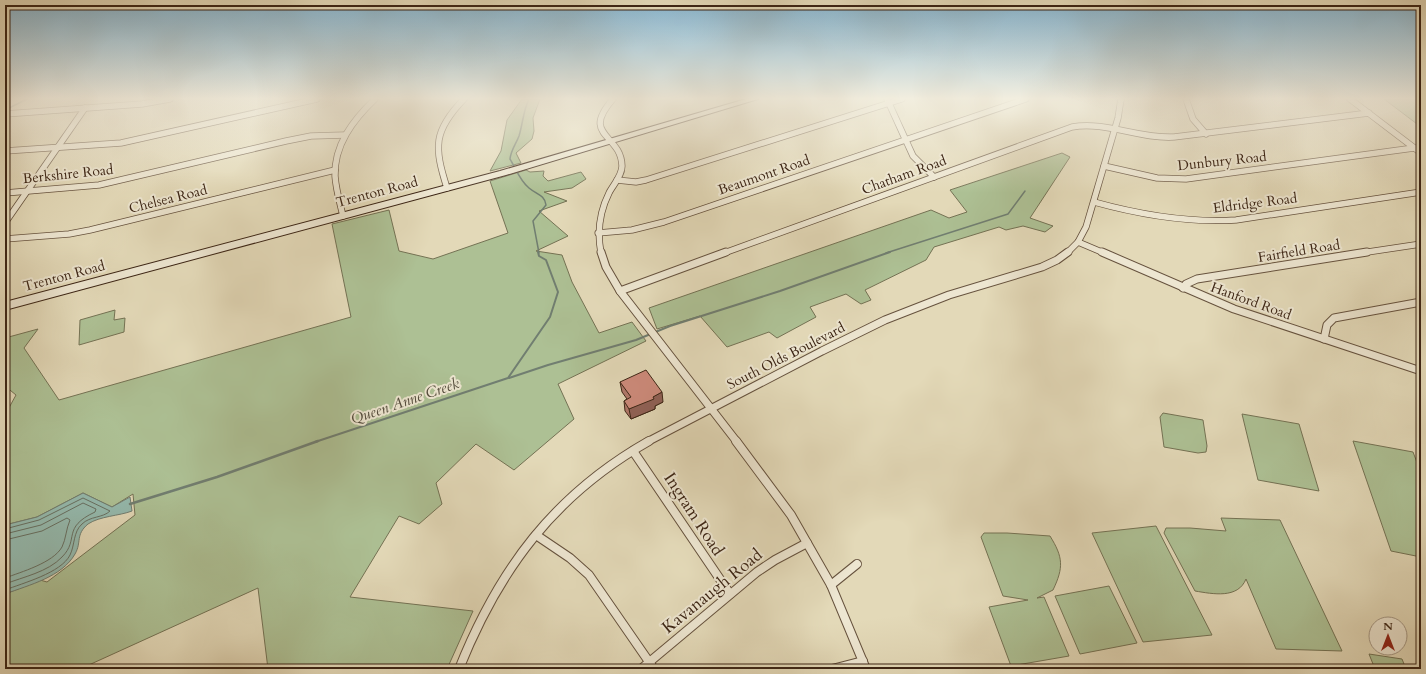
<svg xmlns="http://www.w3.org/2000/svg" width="1426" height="674" viewBox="0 0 1426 674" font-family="Cardo,serif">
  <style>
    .green { fill: #adc094; stroke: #747254 }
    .water { fill: #95baae; stroke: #717e71 }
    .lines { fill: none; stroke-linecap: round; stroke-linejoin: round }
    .shore { stroke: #687062; stroke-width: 1 }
    .stream-far2 { stroke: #717e71; stroke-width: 1.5 }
    .stream-far1 { stroke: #717e71; stroke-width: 2 }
    .stream { stroke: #717e71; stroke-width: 2.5 }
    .street-far2-casing { stroke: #66523e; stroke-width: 7 }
    .street-far1-casing { stroke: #66523e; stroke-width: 9 }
    .street-casing { stroke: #66523e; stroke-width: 10 }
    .secondary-casing { stroke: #3c2515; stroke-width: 2 }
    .street-far2 { stroke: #ede6d1; stroke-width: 5.5 }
    .street-far1 { stroke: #ede6d1; stroke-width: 7 }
    .street { stroke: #ede6d1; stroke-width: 8 }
    .secondary { fill: #ede6d1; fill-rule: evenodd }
    .wall { fill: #b1786b; stroke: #3c2515 }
    .shaded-wall { fill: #906157; stroke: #3c2515 }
    .building { fill: #ce8b7c; stroke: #3c2515 }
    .labels { text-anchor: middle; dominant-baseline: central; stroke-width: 4; stroke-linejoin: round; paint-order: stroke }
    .street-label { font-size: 14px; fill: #3c2515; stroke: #ede6d1 }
    .water-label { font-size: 15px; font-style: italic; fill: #524a3b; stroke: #ede6d1 }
    .near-street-label { font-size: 17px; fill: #3c2515; stroke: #ede6d1 }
  </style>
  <rect width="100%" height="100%" fill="#e3d9b8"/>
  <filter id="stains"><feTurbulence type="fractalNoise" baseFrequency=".005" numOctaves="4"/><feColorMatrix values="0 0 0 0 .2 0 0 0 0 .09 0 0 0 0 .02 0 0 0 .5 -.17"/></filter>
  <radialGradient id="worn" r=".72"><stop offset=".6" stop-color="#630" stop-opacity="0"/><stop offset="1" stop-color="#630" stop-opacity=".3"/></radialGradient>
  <g class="green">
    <path d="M522,99H540L533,118L534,131L532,139L516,153L521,163L490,171L501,151L507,120Z"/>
    <path d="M1384,99H1421V127Z"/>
    <path d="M1062,153L1070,157L1030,218L1053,226L1045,232L1023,226L1006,230L999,227L934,247L926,260L865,290L871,300L861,304L846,294L810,307L816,317L777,338L769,332L727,347L700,316L657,329L649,308L931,210L949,218L967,212L950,190Z"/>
    <path d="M526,170L530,172L544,171L543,176L548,181L581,172L586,179L572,188L544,192L567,201L539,211L568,236L536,251L562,255L572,282L599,333L632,322L646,341L558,384L574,419L514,470L476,444L436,483L442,504L419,524L399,516L350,597L473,611L447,669H268L258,588L80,669H5V594L40,580L47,582L135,515L133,494L112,507L83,493L37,517L5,525V415L16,395L5,386V338L38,329L24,348L59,400L351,317L332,224L389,210L399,251L433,259L508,233L490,181Z"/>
    <path d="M115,310L114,320L125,318L124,332L79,345L80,320Z"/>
    <path d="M1163,413L1203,420L1207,446L1206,452L1198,453L1164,447L1160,417Z"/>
    <path d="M1242,414L1299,424L1319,491L1258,480Z"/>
    <path d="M1353,441L1413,452L1421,473V557L1391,551Z"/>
    <path d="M1221,518L1280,520L1342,651L1276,649L1246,579C1238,599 1213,594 1195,591L1164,533L1166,528H1190L1226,531Z"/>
    <path d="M1156,526L1212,635L1143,642L1092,533Z"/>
    <path d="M984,533H1007L1050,536C1063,557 1064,567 1053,590L1037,598L1044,597L1069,656L1011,666L989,607L1028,600L1003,596L981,537Z"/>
    <path d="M1109,586L1137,643L1080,654L1055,596Z"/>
    <path d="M1369,654L1402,659L1406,669H1375Z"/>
  </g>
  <path class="water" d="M83,493L112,507L130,497L132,511C119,516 100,516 88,524C75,535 82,542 75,554C62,577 29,585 5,594V525L37,517Z"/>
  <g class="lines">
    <g class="shore">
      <path d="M5,529L39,520L83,498L110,511C103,518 90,516 82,524C73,532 75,545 70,555C61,573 23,583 5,590"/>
      <path d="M5,534L41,525L83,503L96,509L95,512C61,528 80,539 62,557C48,572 23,577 5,584"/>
      <path d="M5,540L42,531L67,518L70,520C66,529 66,539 62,547C53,563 21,572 5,578"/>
    </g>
    <g class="stream-far2">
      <path d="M529,99C523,111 523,123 519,136C516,144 511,150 510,159C516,169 520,181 529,188C536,194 545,195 546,205L533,221L539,253"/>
      <path d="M5,110L27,99"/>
      <path d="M886,253L1008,214L1025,191"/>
    </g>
    <g class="stream-far1">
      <path d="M509,378L548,365L636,340L670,326L780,291L890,252"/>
      <path d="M315,442L508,378L550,317L558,292L546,260L539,256L538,252"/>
    </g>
    <path class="stream" d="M130,504L217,477L318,441"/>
    <defs>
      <g id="street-far2">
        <path d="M887,99L913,156L934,177"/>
        <path d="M1186,99L1193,119L1206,134"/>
        <path d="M1350,99L1421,153"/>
        <path d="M5,114L142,104L170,99"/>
        <path d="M5,151L121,143L317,99"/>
        <path d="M1104,166L1157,178L1186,179L1414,148"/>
        <path d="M617,180L636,182L646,180L902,99"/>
        <path d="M447,188C434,147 433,131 464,99"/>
        <path d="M5,193L99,185L286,141L311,136L345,135"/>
        <path d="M1094,202C1141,215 1187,223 1236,220L1421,192"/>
        <path d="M343,216C340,203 336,190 335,176C334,145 353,120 375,99"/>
        <path d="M5,223L85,108"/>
        <path d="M598,233L632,230L664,222L1026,99"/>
        <path d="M5,239L69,234L90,230L335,170"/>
        <path d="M1078,242L1104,253"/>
        <path d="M601,253C597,232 599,213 609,193C613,185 622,176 622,166C621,133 580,137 613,99"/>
        <path d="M724,253L1072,127C1106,121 1139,139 1174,137L1369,113"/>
        <path d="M1067,253L1078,242L1086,227L1118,118L1121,99"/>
        <path d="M1361,253L1421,244"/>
      </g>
      <g id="street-far1">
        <path d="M601,252L606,267L620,291L737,442"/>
        <path d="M1102,252L1234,309L1421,371"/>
        <path d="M1183,288L1186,284L1197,279L1367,252"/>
        <path d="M620,291L726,252"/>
        <path d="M1324,339L1327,325L1334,318L1421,302"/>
        <path d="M647,442L822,351L885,320L949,295L1042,267L1057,260L1068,252"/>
      </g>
      <g id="street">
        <path d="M736,441L791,515L831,585L866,669"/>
        <path d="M633,451L730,594"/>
        <path d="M536,535L570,558L589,575L654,669"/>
        <path d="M831,585L857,564"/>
        <path d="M459,669C499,569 554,495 649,441"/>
        <path d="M641,669L757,572L775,560L807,543"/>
        <path d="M832,669L863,661"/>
      </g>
      <path id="secondary" d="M746,99H758L506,175L5,310V302L500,171Z"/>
    </defs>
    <use href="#street-far2" class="street-far2-casing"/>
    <use href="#street-far1" class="street-far1-casing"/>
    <use href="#street" class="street-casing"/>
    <use href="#secondary" class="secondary-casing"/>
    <use href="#street-far2" class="street-far2"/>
    <use href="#street-far1" class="street-far1"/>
    <use href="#street" class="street"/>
    <use href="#secondary" class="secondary"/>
  </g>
  <path class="wall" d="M620,382L663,402L655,406V409L631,419L625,411L624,401L627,399L622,392Z"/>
  <path class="shaded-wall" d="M662,392L663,402L655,406V409L631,419L629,409Z"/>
  <path class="building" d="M646,370L662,392L653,397L654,399L629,409L624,401L631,397L620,382Z"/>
  <linearGradient id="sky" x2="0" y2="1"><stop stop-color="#87b6d1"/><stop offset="0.51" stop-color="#f2eedf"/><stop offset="1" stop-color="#f2eedf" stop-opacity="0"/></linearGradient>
  <rect width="1426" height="193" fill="url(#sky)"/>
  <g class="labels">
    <g class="street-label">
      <text transform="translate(1222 161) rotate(-6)">Dunbury Road</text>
      <text transform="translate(68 174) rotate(-6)">Berkshire Road</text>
      <text transform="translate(764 175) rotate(-19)">Beaumont Road</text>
      <text transform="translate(904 175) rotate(-20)">Chatham Road</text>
      <text transform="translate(377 192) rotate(-15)">Trenton Road</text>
      <text transform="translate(168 199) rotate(-14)">Chelsea Road</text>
      <text transform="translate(1255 203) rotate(-7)">Eldridge Road</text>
      <text transform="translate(1299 251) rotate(-9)">Fairfield Road</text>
      <text transform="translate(64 276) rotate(-15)">Trenton Road</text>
      <text transform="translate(1251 301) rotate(20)">Hanford Road</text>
      <text transform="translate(786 356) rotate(-27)">South Olds Boulevard</text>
    </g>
    <g class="water-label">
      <text transform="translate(405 401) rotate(-19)">Queen Anne Creek</text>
    </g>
    <g class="near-street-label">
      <text transform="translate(694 514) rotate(57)">Ingram Road</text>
      <text transform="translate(712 591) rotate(-39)">Kavanaugh Road</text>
    </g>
  </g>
  <rect width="1426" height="674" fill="none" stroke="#e3d9b8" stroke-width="20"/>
  <rect x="6" y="6" width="1414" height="662" fill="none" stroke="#3c2515" stroke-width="2"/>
  <rect x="10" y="10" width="1406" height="654" fill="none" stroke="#3c2515"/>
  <g transform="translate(1388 636)"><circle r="19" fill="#ede6d1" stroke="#a69986"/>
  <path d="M0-3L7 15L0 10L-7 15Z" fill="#8f2418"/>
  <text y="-6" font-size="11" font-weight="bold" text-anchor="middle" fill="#3c2515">N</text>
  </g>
  <rect width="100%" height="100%" filter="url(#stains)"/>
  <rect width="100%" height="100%" fill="url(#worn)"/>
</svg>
